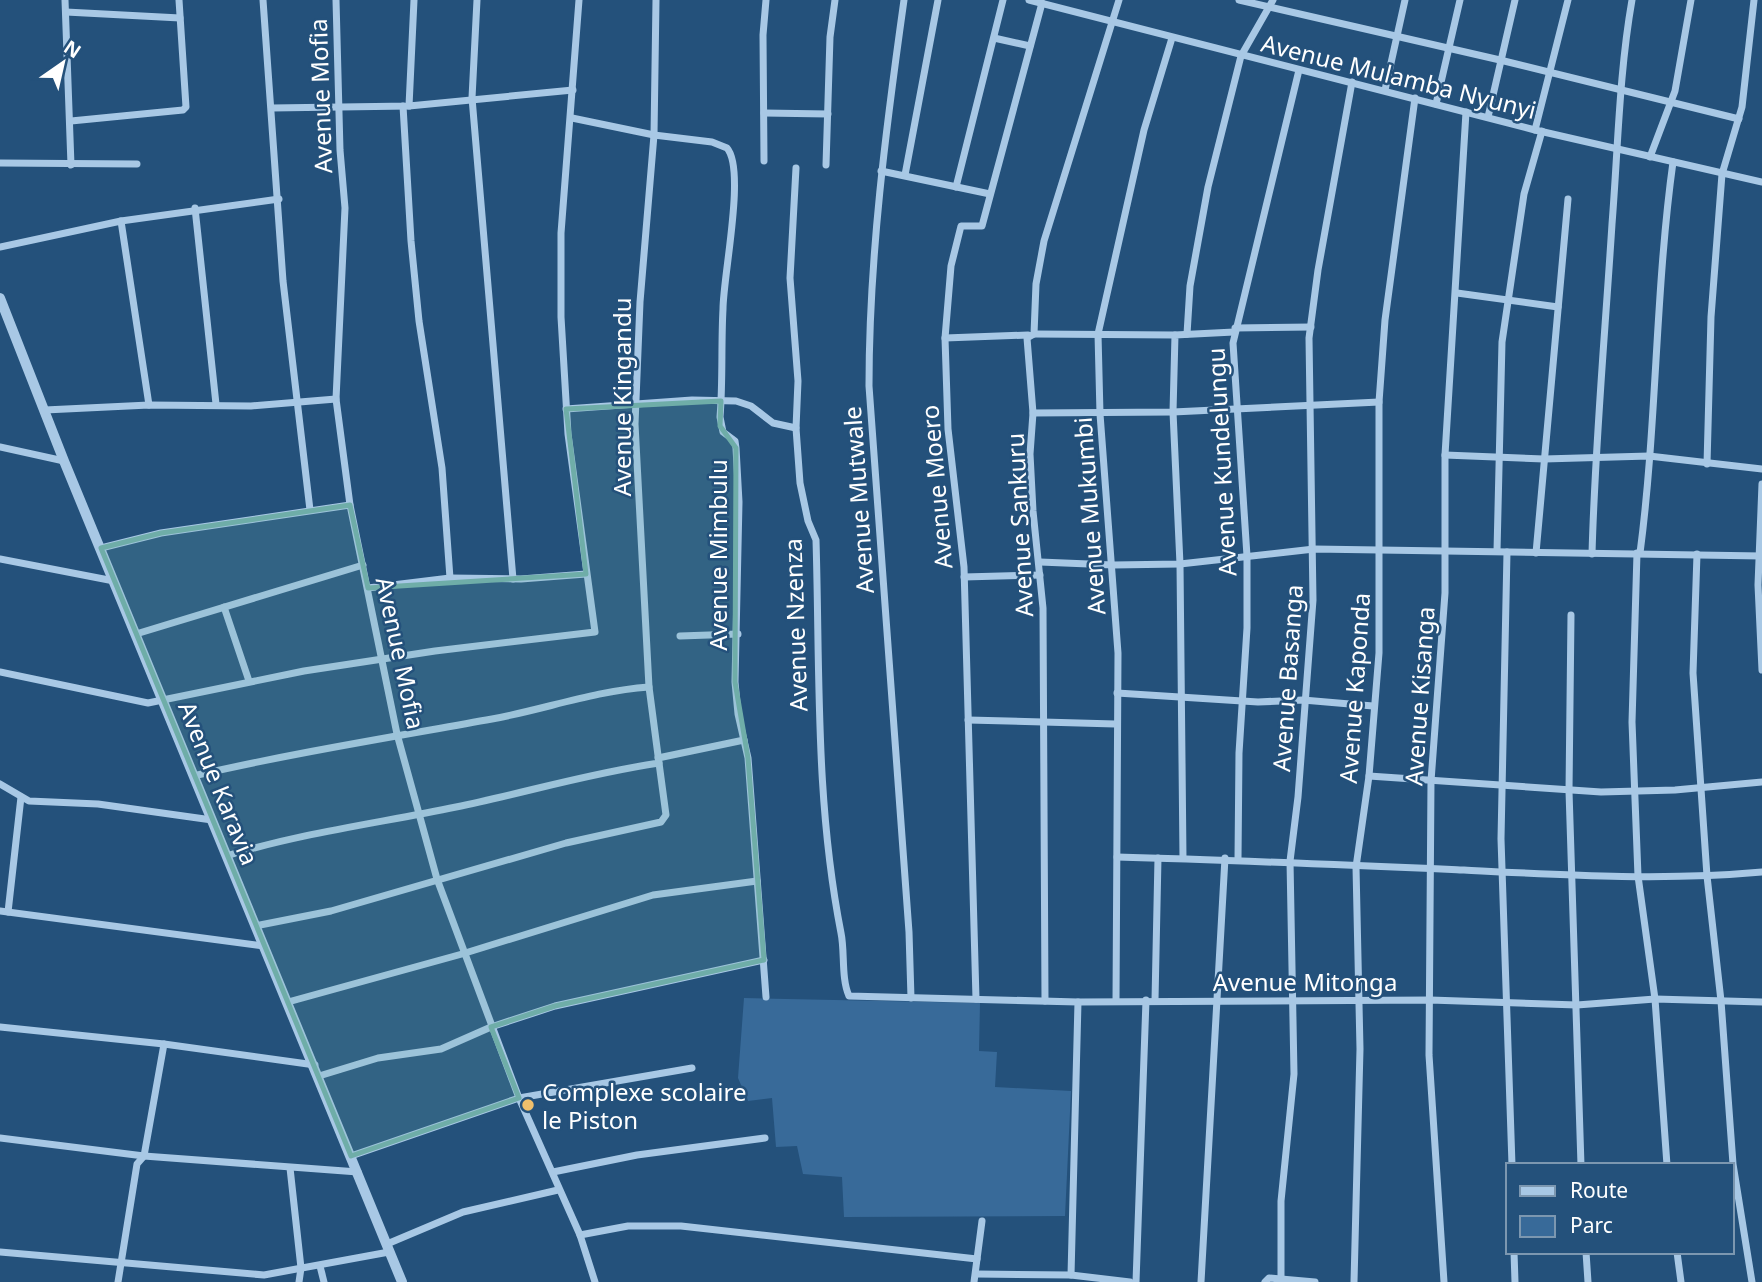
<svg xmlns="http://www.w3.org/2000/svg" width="1762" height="1282" viewBox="0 0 1762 1282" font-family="'Noto Sans',sans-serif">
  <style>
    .green { fill: #386a99 }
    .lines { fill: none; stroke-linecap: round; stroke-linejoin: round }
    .minor { stroke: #a8c8e5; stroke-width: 7 }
    .tertiary { stroke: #a8c8e5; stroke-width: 10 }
    .marked { fill: #6fada8; fill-opacity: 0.2; stroke: #6fada8; stroke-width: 5; stroke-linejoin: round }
    .poi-dot { fill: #efbf6c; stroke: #24517b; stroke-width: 2.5 }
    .labels { text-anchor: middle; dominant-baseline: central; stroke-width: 5; stroke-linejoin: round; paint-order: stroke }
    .street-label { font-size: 24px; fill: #fff; stroke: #24517b }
    .poi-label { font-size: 24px; fill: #fff; stroke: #24517b; text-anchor: start }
  </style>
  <rect width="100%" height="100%" fill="#24517b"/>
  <path class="green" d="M744,998L980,1003L979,1051L997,1052L995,1087L1071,1091L1065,1216L844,1217L842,1177L803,1174L797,1146L776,1147L772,1098L748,1101L738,1078Z"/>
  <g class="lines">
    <g class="minor">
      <path d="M65,0L71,165"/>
      <path d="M263,0L283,281L310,510"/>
      <path d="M336,0L340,150L345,208L336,399L350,505L397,734L437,879L519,1098L580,1235L595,1282"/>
      <path d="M477,0L472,98L513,579"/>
      <path d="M904,0C886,128 869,257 869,386L909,932L911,998"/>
      <path d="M1029,0L1535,130L1762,182"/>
      <path d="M1239,0L1500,60L1739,119"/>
      <path d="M66,12L180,18"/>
      <path d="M994,38L1030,46"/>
      <path d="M1385,90L1405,0"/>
      <path d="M1436,104L1460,0"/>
      <path d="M403,106L411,241L419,321L442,468L450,578"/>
      <path d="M409,106L414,0"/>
      <path d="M272,108L409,106L573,90"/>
      <path d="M764,113L828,114"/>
      <path d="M1488,117L1515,0"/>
      <path d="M572,118L654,135L712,142L727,148C746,170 723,276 723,309C721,345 723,381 720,417L723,432L735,441L736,448L739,502L735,682L738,714L748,758L766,997"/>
      <path d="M71,121L183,110L186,107L179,0"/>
      <path d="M1535,130L1568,0"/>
      <path d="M1650,157L1675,91L1691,0"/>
      <path d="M764,161L763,35L766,0"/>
      <path d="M0,163L137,164"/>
      <path d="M826,165L830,37L835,0"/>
      <path d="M796,168L790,278L798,381L796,428L800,483L808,521L816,540C820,673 815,800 841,933C845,952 841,978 849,996L1078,1002L1430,1000L1577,1005L1655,999L1762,1002"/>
      <path d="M881,171L990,194"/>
      <path d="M905,175L938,0"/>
      <path d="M956,187L1003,0"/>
      <path d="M195,208L216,404"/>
      <path d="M121,221L149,405"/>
      <path d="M0,247L121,221L279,199"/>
      <path d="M1457,293L1558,307"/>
      <path d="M1235,328L1311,327"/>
      <path d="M1034,334L1175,335"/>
      <path d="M1187,334L1190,286L1208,187L1241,56L1273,0"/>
      <path d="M945,338L1028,335"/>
      <path d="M566,409L692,400L736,401L751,406L773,423L796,428"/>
      <path d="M45,410L149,405L251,406L336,399"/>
      <path d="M1033,413L1173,412L1379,402"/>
      <path d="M0,447L64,461"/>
      <path d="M1445,455L1544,459L1649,456L1762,469"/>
      <path d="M1707,464L1711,317L1722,174L1742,107L1754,0"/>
      <path d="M1762,484L1758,585L1762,670"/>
      <path d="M101,548L161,533L350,505"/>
      <path d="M1497,551L1502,342L1524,194L1542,131"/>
      <path d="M1507,552L1501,839L1512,1165"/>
      <path d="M1536,553L1568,199"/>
      <path d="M1637,553L1632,722L1638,876L1655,999L1667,1165"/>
      <path d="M1640,553C1657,424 1655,292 1673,162"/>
      <path d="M1592,554C1595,444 1605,334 1612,224C1618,149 1619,74 1632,0"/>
      <path d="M1697,554L1693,673L1707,876L1721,1001L1733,1164L1752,1282"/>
      <path d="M0,559L114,581"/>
      <path d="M1040,562L1113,565L1180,564L1314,549L1762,556"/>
      <path d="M964,577L1040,575"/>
      <path d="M368,588L450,578L521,579L586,574"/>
      <path d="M224,607L249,681"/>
      <path d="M1571,615L1569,791L1581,1165"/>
      <path d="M136,634L363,565"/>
      <path d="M680,636L738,634"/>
      <path d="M0,672L148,703L304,671L435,651L595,632L568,434L561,317V233L579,0"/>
      <path d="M1117,693L1258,702L1303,700L1373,706"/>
      <path d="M968,720L1115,724"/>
      <path d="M658,758L744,740"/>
      <path d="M193,776C293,753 392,737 492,719C546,709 594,691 649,687"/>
      <path d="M1369,776L1601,792L1675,790L1762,782"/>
      <path d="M0,784L29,801L98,804L212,820"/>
      <path d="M226,856C301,833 379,823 456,807C524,793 590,773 659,763L649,687L635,424L640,302L654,135L656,0"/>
      <path d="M1117,857C1233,860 1348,865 1464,870C1563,875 1663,881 1762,872"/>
      <path d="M1183,858L1180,564L1173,412L1175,335L1234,332"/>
      <path d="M1238,859L1239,753L1247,628V556L1233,343L1299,70"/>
      <path d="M0,911L264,946"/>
      <path d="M8,912L21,797"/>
      <path d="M255,926L331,911L566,843L661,822L666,815L659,763"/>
      <path d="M976,999L964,567L948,429L945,338L951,266L961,226H982L1042,3"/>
      <path d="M1155,1000L1158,858"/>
      <path d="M1045,1001L1043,608L1033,511L1030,454L1033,413L1027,338L1034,334L1036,284L1044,241L1119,0"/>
      <path d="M1116,1001L1118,653L1100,414L1098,334L1144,130L1172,38"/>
      <path d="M288,1002L462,954L653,895L757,881"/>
      <path d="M0,1027L164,1044L315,1065"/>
      <path d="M319,1076L378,1058L441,1049L491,1027L555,1006L764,960"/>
      <path d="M0,1138L144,1156L358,1172"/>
      <path d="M351,1156L519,1098L692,1068"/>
      <path d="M290,1168L301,1268L299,1282"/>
      <path d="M553,1172L637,1155L765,1138"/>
      <path d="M580,1235L628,1226H681L977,1259"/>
      <path d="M387,1244L463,1212L558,1190"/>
      <path d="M0,1252L264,1275L389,1252"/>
      <path d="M1514,1252L1515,1282"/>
      <path d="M1586,1252L1588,1282"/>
      <path d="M1677,1252L1681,1282"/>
      <path d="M320,1266L324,1282"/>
      <path d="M976,1274L1071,1275L1130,1282"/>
      <path d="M1071,1275L1078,1002"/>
      <path d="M1281,1279V1201L1294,1074L1290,861L1298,797L1313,600L1309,338L1318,270L1352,82"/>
      <path d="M118,1282L137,1164L144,1156L164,1044"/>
      <path d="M974,1282L982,1221"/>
      <path d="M1136,1282L1146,1000"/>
      <path d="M1201,1282L1225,858"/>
      <path d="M1265,1282L1269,1278L1315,1282"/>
      <path d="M1354,1282L1360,1049L1356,867L1369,776L1379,653V402L1385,320L1415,98"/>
      <path d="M1444,1282L1429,1055L1431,781L1445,593V455L1466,112"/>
    </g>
    <path class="tertiary" d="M0,298L64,461L402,1282"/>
  </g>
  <path class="marked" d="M721,401L720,426L736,448L735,682L748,758L764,960L555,1006L491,1027L519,1098L351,1156L101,548L161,533L350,505L368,588L586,574L566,409Z"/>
  <circle class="poi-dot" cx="528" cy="1105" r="7"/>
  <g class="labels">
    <g class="street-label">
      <text transform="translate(1399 76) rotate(14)">Avenue Mulamba Nyunyi</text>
      <text transform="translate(320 96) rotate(-92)">Avenue Mofia</text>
      <text transform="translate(621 397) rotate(-90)">Avenue Kingandu</text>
      <text transform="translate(1221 462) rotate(-93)">Avenue Kundelungu</text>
      <text transform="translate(936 487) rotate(-95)">Avenue Moero</text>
      <text transform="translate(858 500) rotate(-94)">Avenue Mutwale</text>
      <text transform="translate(1089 516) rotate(-94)">Avenue Mukumbi</text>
      <text transform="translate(1019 525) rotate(-93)">Avenue Sankuru</text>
      <text transform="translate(717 555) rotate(-90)">Avenue Mimbulu</text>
      <text transform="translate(795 625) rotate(-92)">Avenue Nzenza</text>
      <text transform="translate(401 653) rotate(78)">Avenue Mofia</text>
      <text transform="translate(1287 678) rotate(-86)">Avenue Basanga</text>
      <text transform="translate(1354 688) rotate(-86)">Avenue Kaponda</text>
      <text transform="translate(1419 696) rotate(-86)">Avenue Kisanga</text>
      <text transform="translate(219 783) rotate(68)">Avenue Karavia</text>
      <text x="1305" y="981">Avenue Mitonga</text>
    </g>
    <g class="poi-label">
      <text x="542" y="1091">Complexe scolaire<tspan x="542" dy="28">le Piston</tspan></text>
    </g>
  </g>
  <rect x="1506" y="1163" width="228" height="91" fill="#24517b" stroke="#7c97b0" stroke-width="2"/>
  <rect x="1520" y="1186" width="35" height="10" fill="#a8c8e5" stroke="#7c97b0" stroke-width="2"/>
  <text x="1570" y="1198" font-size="21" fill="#ffffff">Route</text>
  <rect x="1520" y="1216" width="35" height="21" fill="#386a99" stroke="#7c97b0" stroke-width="2"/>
  <text x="1570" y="1233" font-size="21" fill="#ffffff">Parc</text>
  <g transform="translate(63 63) rotate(34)" stroke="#24517b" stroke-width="5" paint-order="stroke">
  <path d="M0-5L12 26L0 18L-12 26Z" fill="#ffffff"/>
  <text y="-10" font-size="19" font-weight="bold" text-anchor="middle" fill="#ffffff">N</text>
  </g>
</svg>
